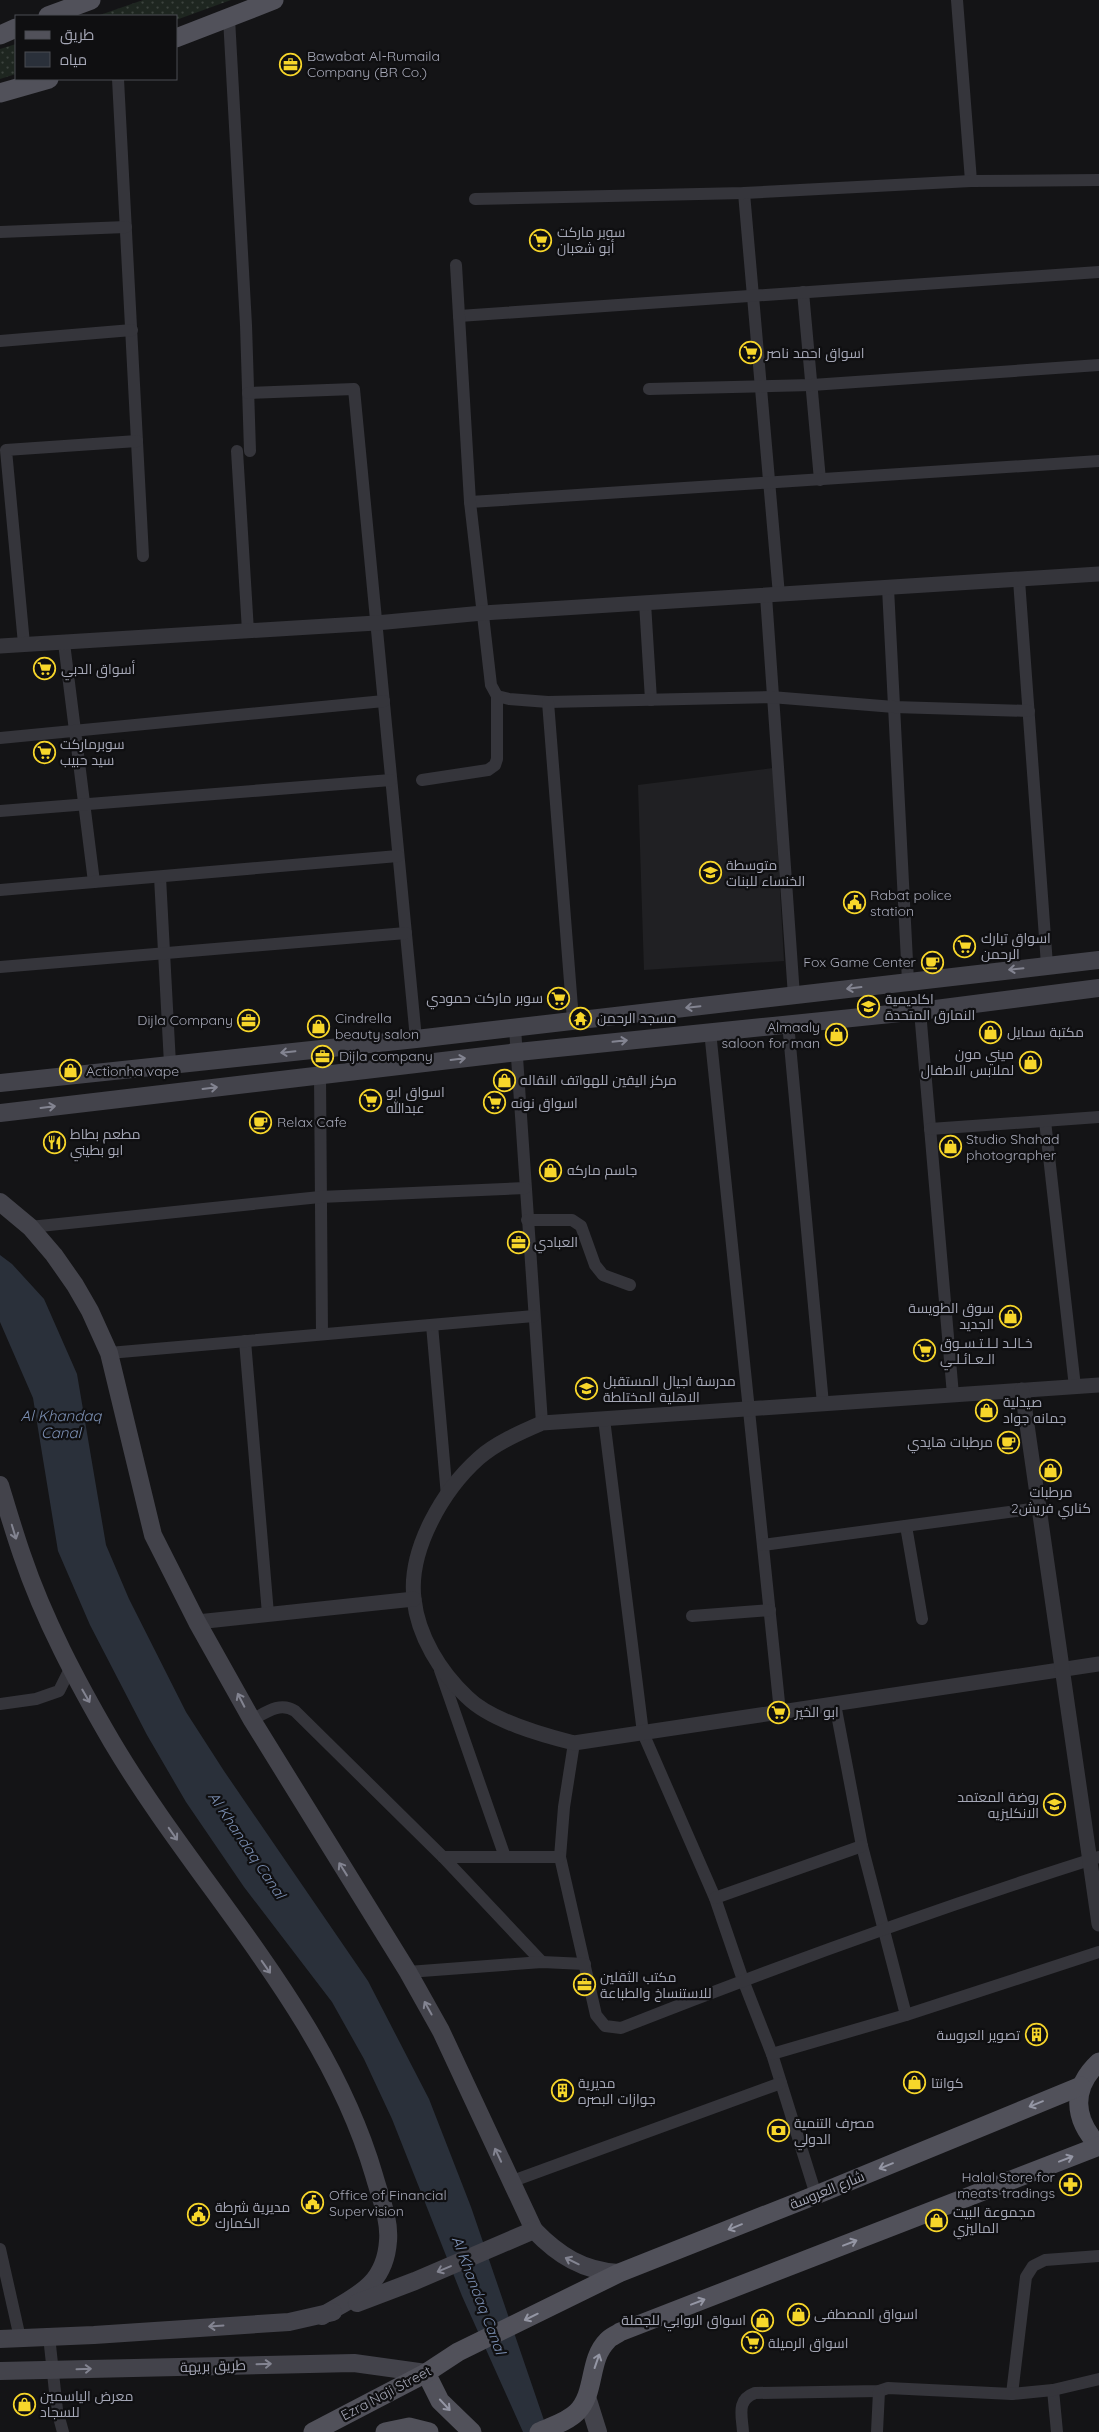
<svg xmlns="http://www.w3.org/2000/svg" width="1099" height="2432" viewBox="0 0 1099 2432" font-family="Quicksand,Cairo,sans-serif">
  <style>
    .built { fill: #202023 }
    .grass { fill: url(#grass-dots) }
    .water { fill: #2a303a }
    .lines { fill: none; stroke-linecap: round; stroke-linejoin: round }
    .minor { stroke: #35353b; stroke-width: 12 }
    .tertiary { stroke: #35353b; stroke-width: 15 }
    .secondary { stroke: #43434b; stroke-width: 18 }
    .primary { stroke: #51515a; stroke-width: 19 }
    .oneway { stroke: #838491 }
    .oneway2 { stroke: #9496a4 }
    .labels { text-anchor: middle; dominant-baseline: central; stroke-width: 4.5; stroke-linejoin: round; paint-order: stroke }
    .poi-label { font-size: 14px; fill: #a5a7b6; stroke: #0f0f11; text-anchor: start }
    .street-label { font-size: 14px; fill: #a5a7b6; stroke: #0f0f11 }
    .water-label { font-size: 15px; font-style: italic; fill: #7b8fb3; stroke: #0f0f11 }
  </style>
  <defs>
    <pattern id="grass-dots" width="8" height="8" patternUnits="userSpaceOnUse" patternTransform="scale(1.25)"><rect width="8" height="8" fill="#1e2620"/><path d="M2 2h.1M6 6h.1" fill="none" stroke="#3c433e" stroke-width="1.8" stroke-linecap="round"/></pattern>
  </defs>
  <rect width="100%" height="100%" fill="#141416"/>
  <path class="built" d="M773,768L784,961L644,970L638,785Z"/>
  <g class="grass">
    <path d="M143,0H231L176,20V16H97Z"/>
    <path d="M16,44V74L0,79V49Z"/>
  </g>
  <path class="water" d="M0,1255L12,1264L44,1299L77,1374L106,1545L129,1599L186,1712L224,1771L368,1981L429,2099L471,2207L548,2432H523L462,2296L392,2119L364,2059L332,2002L244,1887L186,1802L147,1735L90,1625L58,1551L33,1398L0,1322Z"/>
  <g class="lines">
    <g class="minor">
      <path d="M957,0L971,181"/>
      <path d="M229,18L246,325L250,451"/>
      <path d="M118,79L143,556"/>
      <path d="M744,193L779,595"/>
      <path d="M475,199L744,193L971,181L1099,180"/>
      <path d="M0,232L126,227"/>
      <path d="M803,292L820,480"/>
      <path d="M459,316L1099,272"/>
      <path d="M0,341L132,330"/>
      <path d="M649,389L812,385L1099,365"/>
      <path d="M248,393L354,389L416,1039"/>
      <path d="M237,451L248,631"/>
      <path d="M470,502L1099,461"/>
      <path d="M1019,580L1047,965"/>
      <path d="M888,588L908,981"/>
      <path d="M766,596L794,996"/>
      <path d="M645,603L651,700"/>
      <path d="M64,643L94,882"/>
      <path d="M24,644L6,450L137,441"/>
      <path d="M497,696L509,699L548,702L771,697L894,707L1029,711"/>
      <path d="M548,702L573,1020"/>
      <path d="M0,738L384,701"/>
      <path d="M422,780L488,770L495,765L497,759V696L491,685L470,502L456,265"/>
      <path d="M0,811L391,780"/>
      <path d="M160,877L170,1064"/>
      <path d="M0,890L398,856"/>
      <path d="M0,967L406,933"/>
      <path d="M920,1011L953,1395"/>
      <path d="M788,1023L823,1404"/>
      <path d="M515,1028L542,1423"/>
      <path d="M710,1031L780,1712"/>
      <path d="M320,1075L322,1334"/>
      <path d="M1045,1121L1075,1387"/>
      <path d="M930,1129L1099,1117"/>
      <path d="M527,1220H572L581,1226L595,1265L603,1275L630,1285"/>
      <path d="M30,1227L320,1197L525,1188"/>
      <path d="M432,1325L447,1496"/>
      <path d="M245,1341L268,1614"/>
      <path d="M109,1353L534,1316"/>
      <path d="M604,1419L643,1733L715,1898L743,1980L772,2054L816,2195"/>
      <path d="M906,1526L922,1619"/>
      <path d="M763,1545L1039,1508"/>
      <path d="M692,1616L770,1610"/>
      <path d="M440,1670L505,1857"/>
      <path d="M0,1704L36,1699L59,1691L70,1669"/>
      <path d="M835,1704L862,1846L906,2015"/>
      <path d="M252,1720C265,1713 280,1701 295,1711L443,1857L542,1962"/>
      <path d="M574,1743L564,1807L560,1857L596,2015L605,2026L621,2028C778,1966 938,1908 1099,1857"/>
      <path d="M443,1857H560"/>
      <path d="M715,1898L862,1846"/>
      <path d="M408,1972L542,1962L585,1964"/>
      <path d="M772,2054L906,2015L1099,1952"/>
      <path d="M510,2182L781,2083"/>
      <path d="M0,2249L20,2338"/>
      <path d="M49,2336L57,2410L63,2432"/>
      <path d="M1053,2390L1057,2432"/>
      <path d="M1012,2394L1026,2277L1033,2266L1045,2260L1099,2256"/>
      <path d="M743,2432C742,2415 736,2400 755,2393L879,2391L888,2388L1012,2394L1053,2390L1099,2379"/>
      <path d="M877,2432L879,2391"/>
    </g>
    <g class="tertiary">
      <path d="M0,646L376,623L483,613L1099,574"/>
      <path d="M1099,1385L542,1423C521,1432 496,1443 479,1458C443,1490 408,1550 414,1599C418,1636 440,1672 467,1697C491,1721 542,1735 574,1743L1099,1664"/>
      <path d="M1022,1390L1099,1924"/>
      <path d="M197,1622L414,1599"/>
    </g>
    <g class="secondary">
      <path d="M0,1083L416,1039L1099,960"/>
      <path d="M0,1113L518,1052L920,1011L1099,988"/>
      <path d="M0,1202L30,1227L54,1255L75,1285L90,1311L109,1353L153,1535L197,1622L252,1720L408,1972L441,2031L534,2230"/>
      <path d="M0,1485C7,1508 14,1532 22,1555C44,1620 77,1682 112,1742C198,1887 326,2011 374,2175C380,2197 390,2219 388,2241C385,2286 355,2296 322,2316"/>
      <path d="M357,2303L415,2281L534,2230C558,2255 583,2271 619,2273"/>
      <path d="M0,2339L94,2335L289,2322L333,2312"/>
      <path d="M0,2371L354,2363L426,2373"/>
      <path d="M587,2397L598,2432"/>
    </g>
    <g class="primary">
      <path d="M48,16L91,0"/>
      <path d="M0,35L16,28"/>
      <path d="M176,38L274,0"/>
      <path d="M0,93L49,79"/>
      <path d="M1099,2062C1071,2088 1073,2119 1099,2146"/>
      <path d="M426,2373L440,2401L472,2432"/>
      <path d="M313,2432L426,2373L458,2352L619,2273L816,2195L1081,2086"/>
      <path d="M385,2432L409,2427L429,2432"/>
      <path d="M539,2432C552,2426 567,2422 577,2412C596,2393 588,2360 607,2341C610,2337 616,2335 620,2332L1099,2146"/>
    </g>
  </g>
  <defs><path id="oneway-shaft" d="M-6 0H5M1.5-3L5.5 0L1.5 3" fill="none" stroke-width="1.6" stroke-linecap="round" stroke-linejoin="round" transform="scale(1.25)"/></defs>
  <g class="oneway">
    <use href="#oneway-shaft" transform="translate(1016 969) rotate(174)"/>
    <use href="#oneway-shaft" transform="translate(854 988) rotate(173)"/>
    <use href="#oneway-shaft" transform="translate(693 1007) rotate(174)"/>
    <use href="#oneway-shaft" transform="translate(620 1041) rotate(-6)"/>
    <use href="#oneway-shaft" transform="translate(288 1052) rotate(174)"/>
    <use href="#oneway-shaft" transform="translate(458 1059) rotate(-7)"/>
    <use href="#oneway-shaft" transform="translate(210 1088) rotate(-7)"/>
    <use href="#oneway-shaft" transform="translate(48 1107) rotate(-7)"/>
    <use href="#oneway-shaft" transform="translate(14 1532) rotate(73)"/>
    <use href="#oneway-shaft" transform="translate(86 1696) rotate(60)"/>
    <use href="#oneway-shaft" transform="translate(241 1700) rotate(-117)"/>
    <use href="#oneway-shaft" transform="translate(173 1834) rotate(55)"/>
    <use href="#oneway-shaft" transform="translate(343 1869) rotate(-122)"/>
    <use href="#oneway-shaft" transform="translate(266 1967) rotate(55)"/>
    <use href="#oneway-shaft" transform="translate(428 2008) rotate(-119)"/>
    <use href="#oneway-shaft" transform="translate(498 2155) rotate(-115)"/>
    <use href="#oneway-shaft" transform="translate(572 2261) rotate(-154)"/>
    <use href="#oneway-shaft" transform="translate(444 2269) rotate(157)"/>
    <use href="#oneway-shaft" transform="translate(216 2326) rotate(176)"/>
    <use href="#oneway-shaft" transform="translate(264 2364) rotate(-2)"/>
    <use href="#oneway-shaft" transform="translate(84 2369) rotate(-2)"/>
  </g>
  <g class="oneway2">
    <use href="#oneway-shaft" transform="translate(1036 2104) rotate(158)"/>
    <use href="#oneway-shaft" transform="translate(1066 2159) rotate(-21)"/>
    <use href="#oneway-shaft" transform="translate(886 2166) rotate(158)"/>
    <use href="#oneway-shaft" transform="translate(735 2227) rotate(158)"/>
    <use href="#oneway-shaft" transform="translate(850 2243) rotate(-21)"/>
    <use href="#oneway-shaft" transform="translate(698 2302) rotate(-21)"/>
    <use href="#oneway-shaft" transform="translate(531 2317) rotate(154)"/>
    <use href="#oneway-shaft" transform="translate(597 2361) rotate(-71)"/>
    <use href="#oneway-shaft" transform="translate(445 2405) rotate(47)"/>
  </g>
  <defs>
    <symbol id="office-ring" viewBox="-11 -11 22 22"><circle r="9.5" fill="#0f0f11" stroke="#f7d62a" stroke-width="1.5"/><path d="M-6-3h4V-5.5h4V-3h4V5H-6ZM-1-4.5V-3h2v-1.5ZM-6 0V1H6V0Z" fill="#f7d62a"/></symbol>
    <symbol id="supermarket-ring" viewBox="-11 -11 22 22"><circle r="9.5" fill="#0f0f11" stroke="#f7d62a" stroke-width="1.5"/><path d="M-6-5.5h2.5l.6 2H6L4.5 2H-2.5L-4.4-4H-6ZM-1.5 3.2a1.3 1.3 0 1 0 .1 0ZM3 3.2a1.3 1.3 0 1 0 .1 0Z" fill="#f7d62a"/></symbol>
    <symbol id="school-ring" viewBox="-11 -11 22 22"><circle r="9.5" fill="#0f0f11" stroke="#f7d62a" stroke-width="1.5"/><path d="M0-5L7-2L0 1L-7-2ZM-4 1L0 2.5L4 1V4Q0 6-4 4Z" fill="#f7d62a"/></symbol>
    <symbol id="civic-ring" viewBox="-11 -11 22 22"><circle r="9.5" fill="#0f0f11" stroke="#f7d62a" stroke-width="1.5"/><path d="M-.6-6.5H3V-4.5H.6V-3L4-1V1h2V6H-6V1h2V-1L-.6-3ZM-1.2 2.5V6h2.4V2.5Z" fill="#f7d62a"/></symbol>
    <symbol id="cafe-ring" viewBox="-11 -11 22 22"><circle r="9.5" fill="#0f0f11" stroke="#f7d62a" stroke-width="1.5"/><path d="M-5.5-4.5H6V0H3Q3 3.5 0 3.5H-2.5Q-5.5 3.5-5.5 0ZM3-3.2v2h1.7v-2ZM-6 4.5H4V6H-6Z" fill="#f7d62a"/></symbol>
    <symbol id="university-ring" viewBox="-11 -11 22 22"><circle r="9.5" fill="#0f0f11" stroke="#f7d62a" stroke-width="1.5"/><path d="M0-5L7-2L0 1L-7-2ZM-4 1L0 2.5L4 1V4Q0 6-4 4Z" fill="#f7d62a"/></symbol>
    <symbol id="temple-ring" viewBox="-11 -11 22 22"><circle r="9.5" fill="#0f0f11" stroke="#f7d62a" stroke-width="1.5"/><path d="M0-6L5-2H3V0L6.5 2.5H4V6H1.5V3h-3V6H-4V2.5H-6.5L-3 0V-2H-5Z" fill="#f7d62a"/></symbol>
    <symbol id="shop-ring" viewBox="-11 -11 22 22"><circle r="9.5" fill="#0f0f11" stroke="#f7d62a" stroke-width="1.5"/><path d="M-5-2.5h2.3a2.7 3.5 0 0 1 5.4 0H5L5.5 6h-11ZM-1.5-2.5h3a1.5 2.3 0 0 0-3 0Z" fill="#f7d62a"/></symbol>
    <symbol id="restaurant-ring" viewBox="-11 -11 22 22"><circle r="9.5" fill="#0f0f11" stroke="#f7d62a" stroke-width="1.5"/><path d="M-5-6h1v4h1v-4h1v4h1v-4h1v5L-1.5 .5V6h-2V.5L-5-1ZM5-6V6H3V1.5H1.5Q1.5-4 5-6Z" fill="#f7d62a"/></symbol>
    <symbol id="building-ring" viewBox="-11 -11 22 22"><circle r="9.5" fill="#0f0f11" stroke="#f7d62a" stroke-width="1.5"/><path d="M-4-6H4V6H1V3H-1V6H-4ZM-2.5-4.3h1.7v1.8h-1.7ZM.8-4.3h1.7v1.8H.8ZM-2.5-1h1.7V.8h-1.7ZM.8-1h1.7V.8H.8Z" fill="#f7d62a"/></symbol>
    <symbol id="bank-ring" viewBox="-11 -11 22 22"><circle r="9.5" fill="#0f0f11" stroke="#f7d62a" stroke-width="1.5"/><path d="M-6-4H6V4H-6ZM0-2.3a2.3 2.3 0 1 0 0 4.6a2.3 2.3 0 1 0 0-4.6Z" fill="#f7d62a"/></symbol>
    <symbol id="pharmacy-ring" viewBox="-11 -11 22 22"><circle r="9.5" fill="#0f0f11" stroke="#f7d62a" stroke-width="1.5"/><path d="M-2-6h4v4h4v4h-4v4h-4v-4h-4v-4h4Z" fill="#f7d62a"/></symbol>
  </defs>
  <g fill-rule="evenodd">
    <use href="#office-ring" x="278" y="52" width="25" height="25"/>
    <use href="#supermarket-ring" x="528" y="228" width="25" height="25"/>
    <use href="#supermarket-ring" x="738" y="340" width="25" height="25"/>
    <use href="#supermarket-ring" x="32" y="656" width="25" height="25"/>
    <use href="#supermarket-ring" x="32" y="740" width="25" height="25"/>
    <use href="#school-ring" x="698" y="860" width="25" height="25"/>
    <use href="#civic-ring" x="842" y="890" width="25" height="25"/>
    <use href="#supermarket-ring" x="952" y="934" width="25" height="25"/>
    <use href="#cafe-ring" x="920" y="950" width="25" height="25"/>
    <use href="#supermarket-ring" x="546" y="986" width="25" height="25"/>
    <use href="#university-ring" x="856" y="994" width="25" height="25"/>
    <use href="#temple-ring" x="568" y="1006" width="25" height="25"/>
    <use href="#office-ring" x="236" y="1008" width="25" height="25"/>
    <use href="#shop-ring" x="306" y="1014" width="25" height="25"/>
    <use href="#shop-ring" x="978" y="1020" width="25" height="25"/>
    <use href="#shop-ring" x="824" y="1022" width="25" height="25"/>
    <use href="#office-ring" x="310" y="1044" width="25" height="25"/>
    <use href="#shop-ring" x="1018" y="1050" width="25" height="25"/>
    <use href="#shop-ring" x="58" y="1058" width="25" height="25"/>
    <use href="#shop-ring" x="492" y="1068" width="25" height="25"/>
    <use href="#supermarket-ring" x="358" y="1088" width="25" height="25"/>
    <use href="#supermarket-ring" x="482" y="1090" width="25" height="25"/>
    <use href="#cafe-ring" x="248" y="1110" width="25" height="25"/>
    <use href="#restaurant-ring" x="42" y="1130" width="25" height="25"/>
    <use href="#shop-ring" x="938" y="1134" width="25" height="25"/>
    <use href="#shop-ring" x="538" y="1158" width="25" height="25"/>
    <use href="#office-ring" x="506" y="1230" width="25" height="25"/>
    <use href="#shop-ring" x="998" y="1304" width="25" height="25"/>
    <use href="#supermarket-ring" x="912" y="1338" width="25" height="25"/>
    <use href="#school-ring" x="574" y="1376" width="25" height="25"/>
    <use href="#shop-ring" x="974" y="1398" width="25" height="25"/>
    <use href="#cafe-ring" x="996" y="1430" width="25" height="25"/>
    <use href="#shop-ring" x="1038" y="1458" width="25" height="25"/>
    <use href="#supermarket-ring" x="766" y="1700" width="25" height="25"/>
    <use href="#school-ring" x="1042" y="1792" width="25" height="25"/>
    <use href="#office-ring" x="572" y="1972" width="25" height="25"/>
    <use href="#building-ring" x="1024" y="2022" width="25" height="25"/>
    <use href="#shop-ring" x="902" y="2070" width="25" height="25"/>
    <use href="#building-ring" x="550" y="2078" width="25" height="25"/>
    <use href="#bank-ring" x="766" y="2118" width="25" height="25"/>
    <use href="#pharmacy-ring" x="1058" y="2172" width="25" height="25"/>
    <use href="#civic-ring" x="300" y="2190" width="25" height="25"/>
    <use href="#civic-ring" x="186" y="2202" width="25" height="25"/>
    <use href="#shop-ring" x="924" y="2208" width="25" height="25"/>
    <use href="#shop-ring" x="786" y="2302" width="25" height="25"/>
    <use href="#shop-ring" x="750" y="2308" width="25" height="25"/>
    <use href="#supermarket-ring" x="740" y="2330" width="25" height="25"/>
    <use href="#shop-ring" x="12" y="2392" width="25" height="25"/>
  </g>
  <g class="labels">
    <g class="poi-label">
      <text x="307" y="56">Bawabat Al-Rumaila<tspan x="307" dy="16">Company (BR Co.)</tspan></text>
      <text x="557" y="232">سوبر ماركت<tspan x="557" dy="16">أبو شعبان</tspan></text>
      <text x="766" y="353">اسواق احمد ناصر</text>
      <text x="61" y="669">أسواق الدبي</text>
      <text x="60" y="744">سوبرماركت<tspan x="60" dy="16">سيد حبيب</tspan></text>
      <text x="726" y="865">متوسطة<tspan x="726" dy="16">الخنساء للبنات</tspan></text>
      <text x="870" y="895">Rabat police<tspan x="870" dy="16">station</tspan></text>
      <text x="981" y="938">اسواق تبارك<tspan x="981" dy="16">الرحمن</tspan></text>
      <text x="916" y="962" text-anchor="end">Fox Game Center</text>
      <text x="543" y="998" text-anchor="end">سوبر ماركت حمودي</text>
      <text x="885" y="999">اكاديمية<tspan x="885" dy="16">النمارق المتحدة</tspan></text>
      <text x="335" y="1018">Cindrella<tspan x="335" dy="16">beauty salon</tspan></text>
      <text x="597" y="1018">مسجد الرحمن</text>
      <text x="233" y="1020" text-anchor="end">Dijla Company</text>
      <text x="820" y="1027" text-anchor="end">Almaaly<tspan x="820" dy="16">saloon for man</tspan></text>
      <text x="1007" y="1032">مكتبة سمايل</text>
      <text x="1014" y="1054" text-anchor="end">ميني مون<tspan x="1014" dy="16">لملابس الاطفال</tspan></text>
      <text x="339" y="1056">Dijla company</text>
      <text x="86" y="1071">Actionha vape</text>
      <text x="520" y="1080">مركز اليقين للهواتف النقاله</text>
      <text x="386" y="1092">اسواق ابو<tspan x="386" dy="16">عبدالله</tspan></text>
      <text x="511" y="1103">اسواق نونه</text>
      <text x="277" y="1122">Relax Cafe</text>
      <text x="70" y="1134">مطعم بطاط<tspan x="70" dy="16">ابو بطيني</tspan></text>
      <text x="966" y="1139">Studio Shahad<tspan x="966" dy="16">photographer</tspan></text>
      <text x="567" y="1170">جاسم ماركه</text>
      <text x="534" y="1242">العبادي</text>
      <text x="994" y="1308" text-anchor="end">سوق الطويسة<tspan x="994" dy="16">الجديد</tspan></text>
      <text x="940" y="1343">خـالـد لـلـتـسـوق<tspan x="940" dy="16">الـعـائـلـي</tspan></text>
      <text x="603" y="1381">مدرسة اجيال المستقبل<tspan x="603" dy="16">الاهلية المختلطة</tspan></text>
      <text x="1003" y="1402">صيدلية<tspan x="1003" dy="16">جمانه جواد</tspan></text>
      <text x="993" y="1442" text-anchor="end">مرطبات هايدي</text>
      <text x="1051" y="1492" text-anchor="middle">مرطبات<tspan x="1051" dy="16">كناري فريش2</tspan></text>
      <text x="795" y="1712">ابو الخير</text>
      <text x="1039" y="1797" text-anchor="end">روضة المعتمد<tspan x="1039" dy="16">الانكليزيه</tspan></text>
      <text x="600" y="1977">مكتب الثقلين<tspan x="600" dy="16">للاستنساخ والطباعة</tspan></text>
      <text x="1020" y="2035" text-anchor="end">تصوير العروسة</text>
      <text x="578" y="2083">مديرية<tspan x="578" dy="16">جوازات البصره</tspan></text>
      <text x="931" y="2083">كوانتا</text>
      <text x="794" y="2123">مصرف التنمية<tspan x="794" dy="16">الدولي</tspan></text>
      <text x="1055" y="2177" text-anchor="end">Halal Store for<tspan x="1055" dy="16">meats tradings</tspan></text>
      <text x="329" y="2195">Office of Financial<tspan x="329" dy="16">Supervision</tspan></text>
      <text x="215" y="2207">مديرية شرطة<tspan x="215" dy="16">الكمارك</tspan></text>
      <text x="953" y="2212">مجموعة البيت<tspan x="953" dy="16">الماليزي</tspan></text>
      <text x="814" y="2314">اسواق المصطفى</text>
      <text x="746" y="2320" text-anchor="end">اسواق الروابي للجملة</text>
      <text x="768" y="2343">اسواق الرميلة</text>
      <text x="40" y="2396">معرض الياسمين<tspan x="40" dy="16">للسجاد</tspan></text>
    </g>
    <g class="street-label">
      <text transform="translate(827 2190) rotate(-22)">شارع العروسة</text>
      <text transform="translate(213 2366) rotate(-2)">طريق بريهة</text>
      <text transform="translate(386 2393) rotate(-28)">Ezra Naji Street</text>
    </g>
    <g class="water-label">
      <text x="61" y="1415">Al Khandaq<tspan x="61" dy="17">Canal</tspan></text>
      <text transform="translate(247 1845) rotate(56)">Al Khandaq Canal</text>
      <text transform="translate(479 2295) rotate(69)">Al Khandaq Canal</text>
    </g>
  </g>
  <rect x="15" y="15" width="162" height="65" fill="#0f0f11" stroke="#4b4c53"/>
  <rect x="25" y="31" width="25" height="8" fill="#51515a" stroke="#4b4c53"/>
  <text x="60" y="40" font-size="15" fill="#a5a7b6">طريق</text>
  <rect x="25" y="52" width="25" height="15" fill="#2a303a" stroke="#4b4c53"/>
  <text x="60" y="65" font-size="15" fill="#a5a7b6">مياه</text>
</svg>
